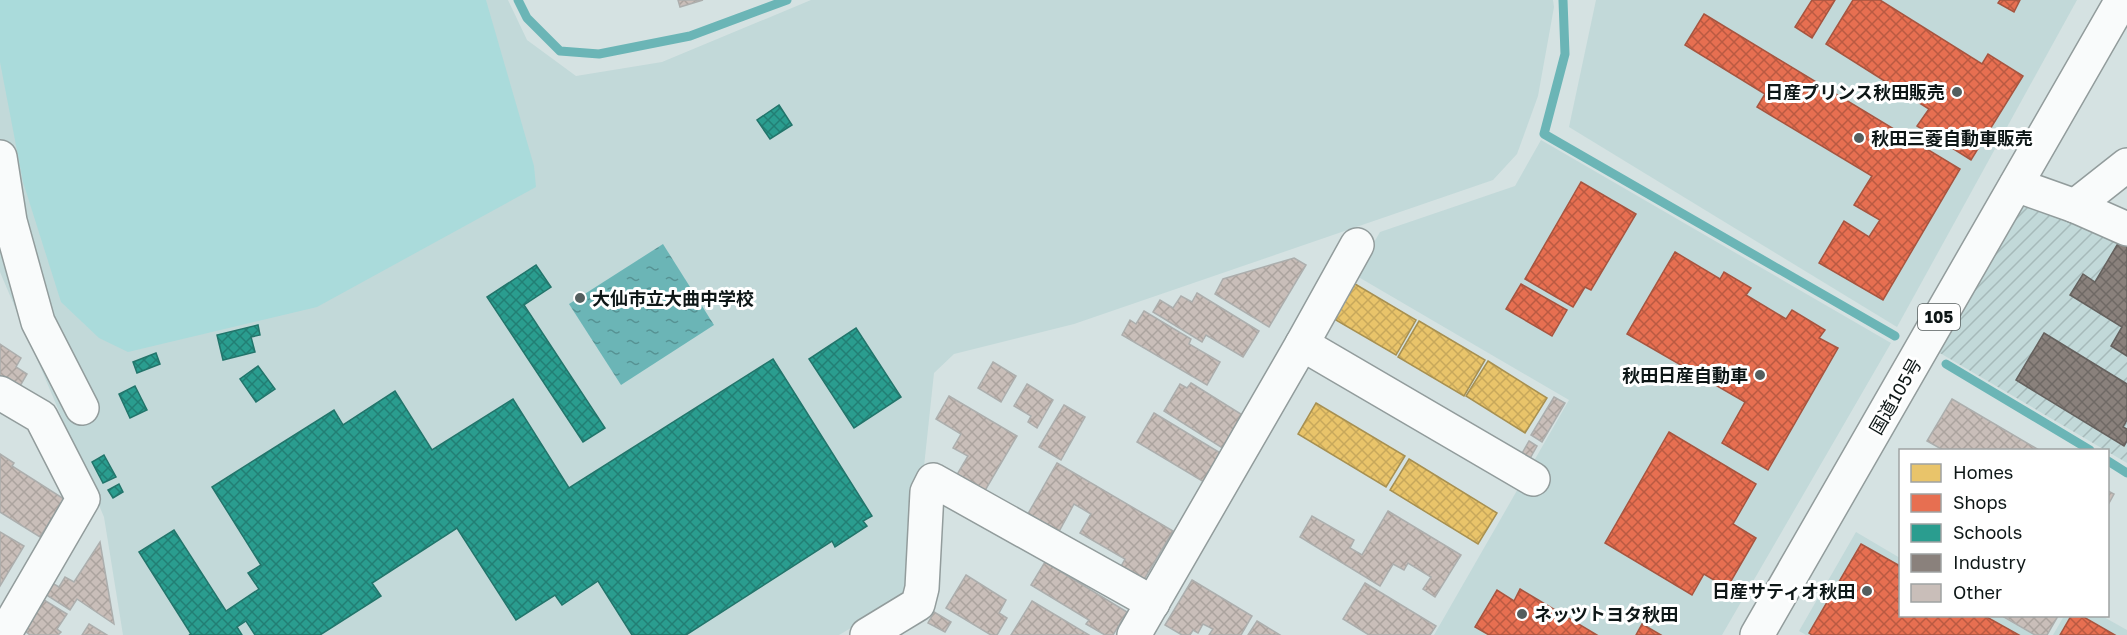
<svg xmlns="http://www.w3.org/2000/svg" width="2127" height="635" viewBox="0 0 2127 635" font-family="'Golos Text','Noto Sans JP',sans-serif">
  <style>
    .built { fill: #c2d9d9 }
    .industrial { fill: url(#industrial-furrows) }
    .garden { fill: #aadbdb }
    .water { fill: url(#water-ripples) }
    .homes { fill: url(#homes-cross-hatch); stroke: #a79051; stroke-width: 1.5 }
    .shops { fill: url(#shops-cross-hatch); stroke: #a65540; stroke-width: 1.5 }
    .schools { fill: url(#schools-cross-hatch); stroke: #22756b; stroke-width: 1.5 }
    .industry { fill: url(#industry-cross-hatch); stroke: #65615e; stroke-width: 1.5 }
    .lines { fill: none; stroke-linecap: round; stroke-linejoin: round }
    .stream { stroke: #6bb5b6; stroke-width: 9 }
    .building { fill: url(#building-cross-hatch); stroke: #acaead; stroke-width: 1.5 }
    .minor-casing { stroke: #929c9c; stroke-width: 36 }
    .highway-casing { stroke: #929c9c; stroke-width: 36 }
    .minor { stroke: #f9fbfb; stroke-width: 33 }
    .highway { stroke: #f9fbfb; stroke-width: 33 }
    .poi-dot { fill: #545e5e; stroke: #fff; stroke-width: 2 }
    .labels { text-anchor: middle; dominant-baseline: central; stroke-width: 6; stroke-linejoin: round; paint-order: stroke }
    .shield { fill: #fff; stroke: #565d5d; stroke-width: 1.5 }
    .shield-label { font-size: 16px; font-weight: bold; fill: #0e1717 }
    .poi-label { font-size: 18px; font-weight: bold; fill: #0e1717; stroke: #fff; text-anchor: end }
    .street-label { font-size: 18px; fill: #0e1717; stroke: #fff }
  </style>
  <defs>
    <pattern id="industrial-furrows" width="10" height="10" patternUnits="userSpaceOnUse" patternTransform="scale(1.5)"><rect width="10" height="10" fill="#c2d9d9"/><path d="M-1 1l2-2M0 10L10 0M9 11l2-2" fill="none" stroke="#a6baba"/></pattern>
    <pattern id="water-ripples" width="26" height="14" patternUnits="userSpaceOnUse" patternTransform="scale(1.5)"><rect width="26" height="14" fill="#6bb5b6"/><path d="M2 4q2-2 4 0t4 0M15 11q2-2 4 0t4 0" fill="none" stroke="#569293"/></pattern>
    <pattern id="homes-cross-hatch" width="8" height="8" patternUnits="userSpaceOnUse" patternTransform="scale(1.5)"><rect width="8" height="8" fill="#e9c46a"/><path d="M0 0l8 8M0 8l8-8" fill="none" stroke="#c7a85b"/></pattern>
    <pattern id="shops-cross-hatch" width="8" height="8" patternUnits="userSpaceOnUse" patternTransform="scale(1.5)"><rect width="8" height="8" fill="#e76f51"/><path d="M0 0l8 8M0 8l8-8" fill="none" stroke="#ba5a42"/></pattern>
    <pattern id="schools-cross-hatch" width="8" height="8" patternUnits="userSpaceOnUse" patternTransform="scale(1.5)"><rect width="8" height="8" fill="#2a9d8f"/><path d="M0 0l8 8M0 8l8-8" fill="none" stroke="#227f74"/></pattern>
    <pattern id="industry-cross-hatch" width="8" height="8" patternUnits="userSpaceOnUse" patternTransform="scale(1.5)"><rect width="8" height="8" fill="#8a817c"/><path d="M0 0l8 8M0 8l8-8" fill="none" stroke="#6f6965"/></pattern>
    <pattern id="building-cross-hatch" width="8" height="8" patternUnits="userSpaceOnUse" patternTransform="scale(1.5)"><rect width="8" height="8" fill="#c9beb9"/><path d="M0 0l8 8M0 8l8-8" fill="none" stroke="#aba39e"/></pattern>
  </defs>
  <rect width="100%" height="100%" fill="#d5e2e2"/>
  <g class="built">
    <path d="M0,0H508L527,40L576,76L662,62L811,0H1553L1554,7L1538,96L1517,154L1493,180L1074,324L954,354L934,373L911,588L897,601L839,635H123L104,517L0,272Z"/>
    <path d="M1596,0H2077L1897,327L1569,127Z"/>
    <path d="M1541,140L1891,343L1722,635H1434L1569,400L1355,275L1380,232L1515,186Z"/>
    <path d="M1856,532L1900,558V616H2000L2034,635H1806L1799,631Z"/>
    <path d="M2064,616H2102L2127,630V635H2053Z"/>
  </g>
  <path class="industrial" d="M2021,198L2127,237V463L1933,349Z"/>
  <path class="garden" d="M0,0H486L534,166L536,187L317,307L128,352L99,338L61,302L23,182L0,62Z"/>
  <path class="water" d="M663,244L714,325L621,385L569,304Z"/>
  <g class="homes">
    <path d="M1350,281L1416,320L1396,355L1329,316Z"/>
    <path d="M1419,321L1485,360L1464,396L1398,357Z"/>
    <path d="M1488,361L1547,398L1525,433L1466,396Z"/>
    <path d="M1316,403L1405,456L1386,487L1298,434Z"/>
    <path d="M1409,459L1497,513L1478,544L1390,490Z"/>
  </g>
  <g class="shops">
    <path d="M1812,0H1835L1812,38L1795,27Z"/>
    <path d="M1853,0H1880L1982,64L1988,54L2023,76L1971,160L1917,126L1929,109L1826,44Z"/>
    <path d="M2000,0H2020L2014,12L1998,3Z"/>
    <path d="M1704,14L1960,169L1883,300L1819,263L1844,221L1869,237L1880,220L1854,205L1872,176L1757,107L1765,94L1685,45Z"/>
    <path d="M1581,182L1636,214L1591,290L1585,287L1573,307L1525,279Z"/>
    <path d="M1675,252L1720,279L1724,272L1751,288L1746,295L1786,319L1792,310L1825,330L1819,338L1838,348L1768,470L1722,443L1745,402L1627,334Z"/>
    <path d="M1521,284L1567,310L1552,336L1506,309Z"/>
    <path d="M1669,432L1756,484L1733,524L1756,538L1727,588L1704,574L1692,595L1605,543Z"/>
    <path d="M1861,544L1900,566V616H1985L2019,635H1812L1809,633Z"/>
    <path d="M1520,589L1597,635H1489L1475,627L1497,590L1514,601Z"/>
    <path d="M2071,616H2082L2115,635H2060Z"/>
    <path d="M1642,624L1661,635H1636Z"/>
  </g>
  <g class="schools">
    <path d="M779,105L792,125L770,139L757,120Z"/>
    <path d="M536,265L551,287L524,305L605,428L583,442L487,297Z"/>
    <path d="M258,325L260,335L251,337L255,352L223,360L217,335Z"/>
    <path d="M856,328L901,397L854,428L809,359Z"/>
    <path d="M156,353L160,364L137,373L133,362Z"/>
    <path d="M773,359L872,516L863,521L867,526L835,547L832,541L686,635H632L598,581L562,605L555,595L516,620L457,528L372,583L381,596L320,635H255L246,621L237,627L242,635H189L191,634L139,552L174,530L226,611L259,589L248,573L261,565L212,487L334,410L343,425L395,391L432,450L513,399L569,488Z"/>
    <path d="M258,366L275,389L256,402L240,379Z"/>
    <path d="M135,386L147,410L130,418L119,394Z"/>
    <path d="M104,455L116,477L103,483L92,462Z"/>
    <path d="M119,484L123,492L113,498L108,490Z"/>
  </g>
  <g class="industry">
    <path d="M2120,240L2127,244V356L2111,346L2122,327L2070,295L2083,274L2095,282Z"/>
    <path d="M2044,333L2127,384V420L2123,427L2127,429V441L2124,446L2016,380Z"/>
  </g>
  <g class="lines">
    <g class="stream">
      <path d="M518,0L527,18L560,51L599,54L690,36L787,0"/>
      <path d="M1563,0L1565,54L1544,134L1895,336"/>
      <path d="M1946,364L2090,450"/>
      <path d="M2108,461L2127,473"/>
    </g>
  </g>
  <g class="building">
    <path d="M678,0H703L680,7Z"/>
    <path d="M1294,258L1306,265L1269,327L1215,294L1223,279Z"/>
    <path d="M1197,293L1259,331L1243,357L1206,335L1202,342L1153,312L1160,300L1173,308L1181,296L1192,302Z"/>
    <path d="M1144,311L1191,339L1189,344L1220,362L1207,385L1122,335L1130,320L1136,324Z"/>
    <path d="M0,344L21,358L16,367L27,374L16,393L0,383Z"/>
    <path d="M993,362L1016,376L1001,402L978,388Z"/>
    <path d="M1191,383L1244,416L1224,449L1164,411L1180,384L1187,388Z"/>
    <path d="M1027,384L1053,400L1037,428L1028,422L1031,416L1014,406Z"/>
    <path d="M949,396L1017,436L983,494L955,478L968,456L953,448L961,434L936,419Z"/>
    <path d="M1554,397L1565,403L1542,442L1531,435Z"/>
    <path d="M1952,399L2039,450H1943L1927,441Z"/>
    <path d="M1064,405L1085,417L1061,460L1039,447Z"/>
    <path d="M1154,413L1222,454L1204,482L1137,442Z"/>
    <path d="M1529,441L1537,446L1528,462L1520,457Z"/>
    <path d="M0,454L14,463L12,466L64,499L40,537L0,512Z"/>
    <path d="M1057,463L1173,531L1142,583L1119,570L1125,559L1080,533L1091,514L1074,504L1056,537L1025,519Z"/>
    <path d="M2108,491L2114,494L2108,505Z"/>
    <path d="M1388,511L1461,555L1435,597L1423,589L1431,577L1408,563L1404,570L1393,564L1380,586L1300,537L1312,516L1354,540L1350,548L1362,555Z"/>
    <path d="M0,532L24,546L0,586Z"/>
    <path d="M100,542L114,624L77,599L70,610L45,594L52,583L59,587L65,577L74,582Z"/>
    <path d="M1045,562L1127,612L1113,635H1105L1086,624L1089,620L1031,585Z"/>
    <path d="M966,575L1006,600L999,613L1007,618L997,635H991L946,608Z"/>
    <path d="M1192,580L1252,616L1241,635H1209L1213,629L1203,624L1198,633L1193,630L1190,635H1182L1165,625Z"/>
    <path d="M1365,583L1436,626L1430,635H1369L1343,619Z"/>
    <path d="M44,600L67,614L57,629L61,632L58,635H30L25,631Z"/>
    <path d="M1032,601L1089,635H1011Z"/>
    <path d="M934,612L951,622L945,632L928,623Z"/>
    <path d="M2002,616H2058L2047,635H2035Z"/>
    <path d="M1257,621L1280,635H1248Z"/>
    <path d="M89,624L107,635H82Z"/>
  </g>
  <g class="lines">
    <defs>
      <g id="minor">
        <path d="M0,157L10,221L38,322L82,408"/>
        <path d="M2016,185L2075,206L2127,229"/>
        <path d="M2075,206L2127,165"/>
        <path d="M1302,344L1533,479"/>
        <path d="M0,393L41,417L83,499L4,635"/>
        <path d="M867,635L918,604L922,588L927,492L933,480L1153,603"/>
        <path d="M1134,635L1302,344L1357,245"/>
      </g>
      <path id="highway" d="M1757,635L2122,0"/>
    </defs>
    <use href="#minor" class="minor-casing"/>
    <use href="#highway" class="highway-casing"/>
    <use href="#minor" class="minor"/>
    <use href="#highway" class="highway"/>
  </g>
  <g class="poi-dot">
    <circle cx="1957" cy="92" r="6"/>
    <circle cx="1859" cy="138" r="6"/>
    <circle cx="580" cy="298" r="6"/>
    <circle cx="1760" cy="375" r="6"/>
    <circle cx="1867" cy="591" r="6"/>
    <circle cx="1522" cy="614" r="6"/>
  </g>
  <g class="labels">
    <rect class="shield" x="1918" y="304" width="42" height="26" rx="4.5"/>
    <g class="shield-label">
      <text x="1939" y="317">105</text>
    </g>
    <g class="poi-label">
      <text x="1945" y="92">日産プリンス秋田販売</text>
      <text x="1871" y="138" text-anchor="start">秋田三菱自動車販売</text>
      <text x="592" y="298" text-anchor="start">大仙市立大曲中学校</text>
      <text x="1748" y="375">秋田日産自動車</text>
      <text x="1855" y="591">日産サティオ秋田</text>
      <text x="1534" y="614" text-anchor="start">ネッツトヨタ秋田</text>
    </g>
    <g class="street-label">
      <text transform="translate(1895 396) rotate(-60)">国道105号</text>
    </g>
  </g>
  <rect x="1899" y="449" width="210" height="168" fill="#ffffff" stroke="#9fa2a2" stroke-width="1.5"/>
  <rect x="1911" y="464" width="30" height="18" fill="#e9c46a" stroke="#9fa2a2" stroke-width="1.5"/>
  <text x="1953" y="479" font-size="18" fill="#0e1717">Homes</text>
  <rect x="1911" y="494" width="30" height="18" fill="#e76f51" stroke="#9fa2a2" stroke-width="1.5"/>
  <text x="1953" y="509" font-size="18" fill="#0e1717">Shops</text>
  <rect x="1911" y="524" width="30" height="18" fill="#2a9d8f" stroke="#9fa2a2" stroke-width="1.5"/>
  <text x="1953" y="539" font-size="18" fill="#0e1717">Schools</text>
  <rect x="1911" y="554" width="30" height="18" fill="#8a817c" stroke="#9fa2a2" stroke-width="1.5"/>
  <text x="1953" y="569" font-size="18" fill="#0e1717">Industry</text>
  <rect x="1911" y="584" width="30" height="18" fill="#c9beb9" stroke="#9fa2a2" stroke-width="1.5"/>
  <text x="1953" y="599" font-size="18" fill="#0e1717">Other</text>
</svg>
